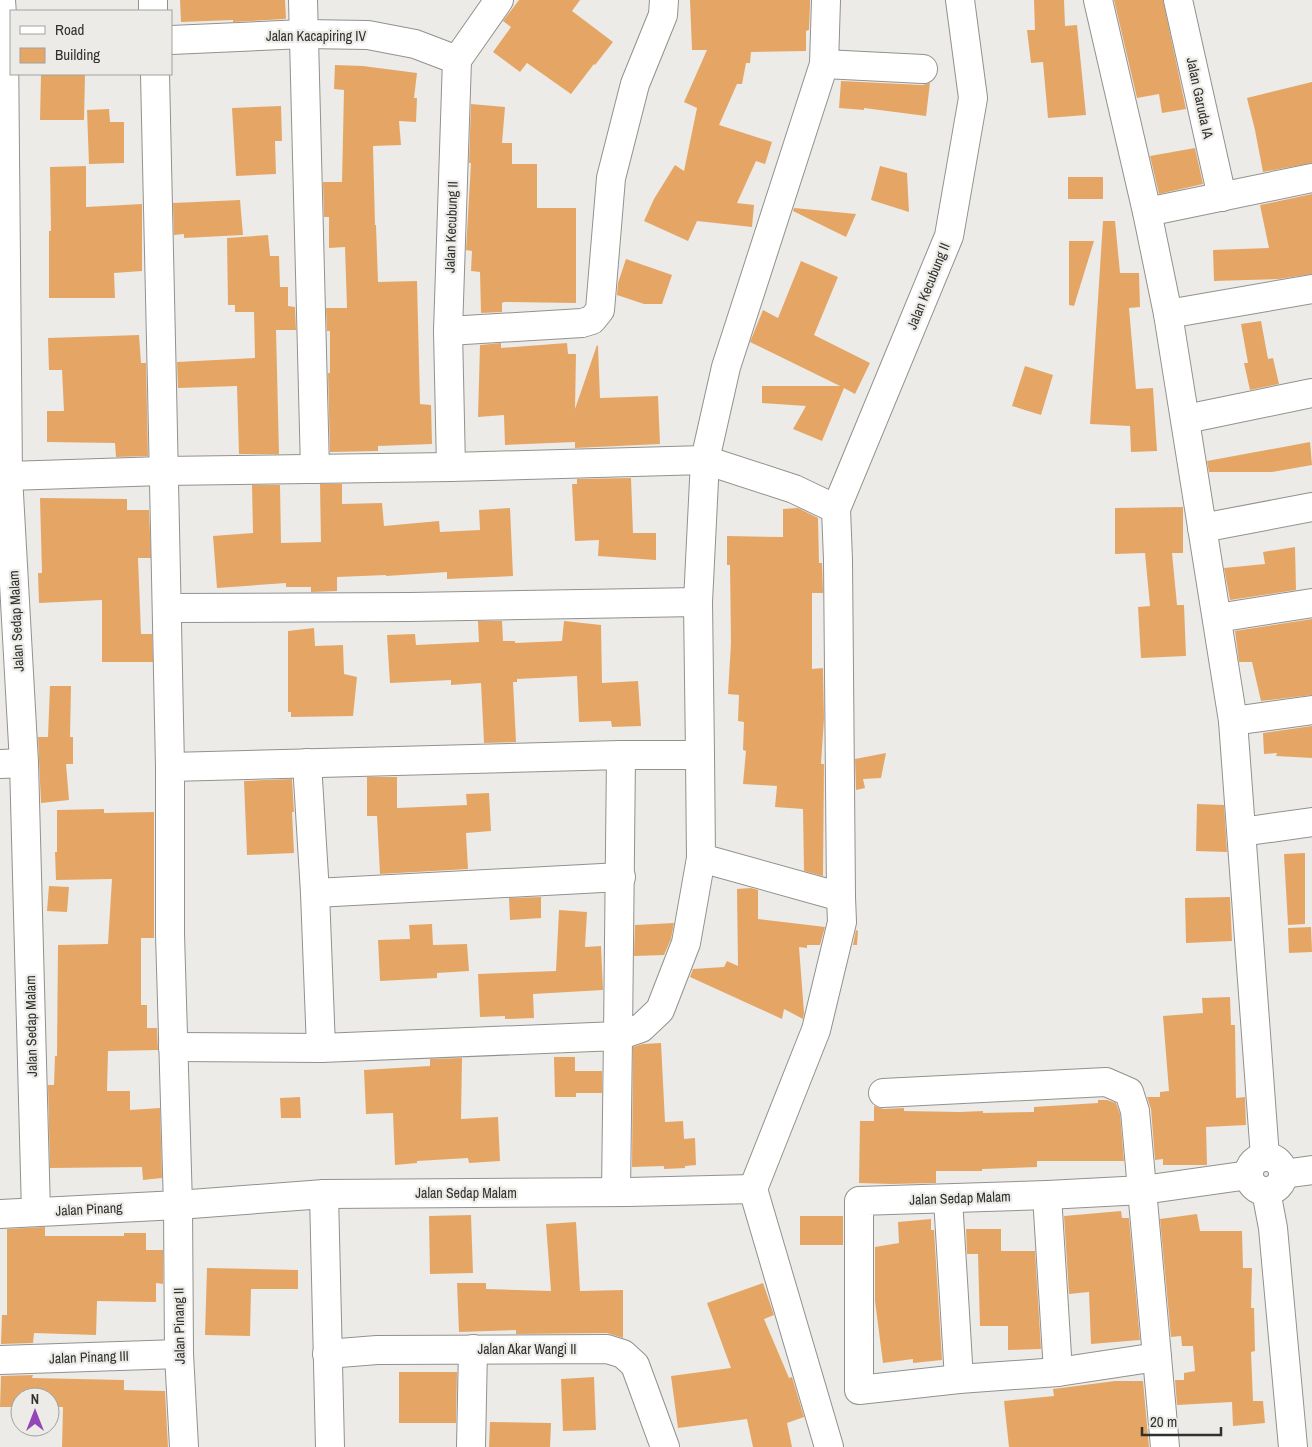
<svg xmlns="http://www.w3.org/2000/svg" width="1312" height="1447" viewBox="0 0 1312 1447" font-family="'Archivo Narrow',sans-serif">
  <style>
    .building { fill: #e5a665 }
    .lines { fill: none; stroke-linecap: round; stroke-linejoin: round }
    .minor-casing { stroke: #92918e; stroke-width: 30 }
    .minor { stroke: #fff; stroke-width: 28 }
    .labels { text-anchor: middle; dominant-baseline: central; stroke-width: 4.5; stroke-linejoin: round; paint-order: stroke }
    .street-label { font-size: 14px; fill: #31312f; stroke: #ecebe7 }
  </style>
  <rect width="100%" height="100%" fill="#ecebe7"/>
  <g class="building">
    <path d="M180,0H285L286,18L285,19L233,22V20L181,22Z"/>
    <path d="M519,0H580L572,11L613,42L595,65L594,64L571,94L527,63L520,72L493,52L511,27L503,21Z"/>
    <path d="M690,0H810V6L809,30L806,31V51L751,52L750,63H746L742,84H737L719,125L772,142L765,164L756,161L737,203L754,205L752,227L697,221L688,241L644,221L654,199L675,165L684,171L697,108L684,102L707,50H692Z"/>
    <path d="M1034,0H1064L1065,26L1077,25L1086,115L1048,118L1043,62L1031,63L1027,30H1035Z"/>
    <path d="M1114,0H1163L1186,109L1162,113L1159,94L1137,98Z"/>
    <path d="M335,65L363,66L417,73L414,98H417L416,122L399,121L401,145L373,146L375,225H376L378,282L417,281L420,404L431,405L432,444L378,446V451L330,452L328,373H330V331H327L326,308H347L345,247L329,248V217H324L323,182H342L344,90L334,89Z"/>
    <path d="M41,74H85L84,120H40Z"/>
    <path d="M841,81L922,85L930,83L926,116L864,108V110L839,108Z"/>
    <path d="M1312,82V163L1263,172L1255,130L1247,98Z"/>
    <path d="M471,104L505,107L502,143H512V164H537V208H576V303L504,302L502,303V312L481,313L480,272L471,271L472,251L466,250L471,163H469Z"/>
    <path d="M281,106L282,141H275L276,174L236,176L232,108Z"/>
    <path d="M109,109L110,122H124V163L89,164L87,110Z"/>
    <path d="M1195,148L1203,184L1159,194L1150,156Z"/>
    <path d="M86,166V207L142,204V271L114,273L115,298H49V231H51L50,167Z"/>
    <path d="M880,166L907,173L909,212L871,200Z"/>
    <rect x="1068" y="177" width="35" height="22"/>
    <path d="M1312,194V274L1279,279L1214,281L1213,250L1269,248L1260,205Z"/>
    <path d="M240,200L243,235L184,238V234L174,235L173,203Z"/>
    <path d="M794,208L856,214L846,237L793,211Z"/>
    <path d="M1103,221H1115L1120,273H1139L1140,307L1129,308L1136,389L1153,388L1157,451L1131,452L1130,426L1090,424Z"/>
    <path d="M268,235L270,256H279L280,287H288V306L295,307L296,330H276L279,454H239L237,386L178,388L177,362L255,358L254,312H235V305H228L227,238Z"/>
    <path d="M1069,241H1094L1074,306L1069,305Z"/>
    <path d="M626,259L672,275L662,304H644L617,295L618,283Z"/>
    <path d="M801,261L838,277L814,335L870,363L855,394L844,388L822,441L793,429L806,406L762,403V386H840L750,342L763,310L778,318Z"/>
    <path d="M1261,321L1268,359L1273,358L1279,384L1250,390L1244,363H1248L1241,324Z"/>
    <path d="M139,335L141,363H146L148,456L116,457L115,443L47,442V411H64L62,370H49L48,338Z"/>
    <path d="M501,343V348L567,343L568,354H576L575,409L597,345L598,346L600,398L658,396L660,444L575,448V442L505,445L504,415L478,417L480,345Z"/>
    <path d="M1025,366L1053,375L1041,415L1012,406Z"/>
    <path d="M1310,442L1312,465L1272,472H1209L1207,461Z"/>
    <path d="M631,478L633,533H656V560L598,556L599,540L575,541L572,484H577V479Z"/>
    <path d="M320,484H342V504L382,503L384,526L439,521L440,532L480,530L479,510L510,508L513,576L447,579V572L386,576V575L337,577V591L311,592V587H286V583L217,588L213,536L253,533L252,485H280L281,543L321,542Z"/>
    <path d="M40,498L127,499V510H149L151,558H138L141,634H152L153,662H102V600L39,603L38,573H42Z"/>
    <path d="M1183,507V553H1172L1177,605H1184L1186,656L1141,658L1138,607L1150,606L1145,553L1115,554V508Z"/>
    <path d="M798,508L818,518L819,563H822L823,593H812V669L823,668L824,719L821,764H824L823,876L804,871L803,809L775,807L777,786L743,784L746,751L743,750L744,722L738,721L739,695L728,694L731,643L730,565H727V536L783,537V509Z"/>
    <path d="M1295,547L1296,590L1230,600L1224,568L1265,564L1263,552Z"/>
    <path d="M1312,619V695L1261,701L1252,662H1239L1235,631Z"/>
    <path d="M478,621H502L503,641H515V643L562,641L564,621L601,625L602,683L638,681L641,726L612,727L611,721L579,722L577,676L517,679V682H513L516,742L484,743L481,683L451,685V680L390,683L387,635L415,634L416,645L479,642Z"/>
    <path d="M314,628L315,646L343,645L344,674L357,677L353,716L291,717V712H288V631Z"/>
    <path d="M50,686H71L70,737H73V764H66L69,800L41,803L38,737H48Z"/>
    <path d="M1312,726V758L1276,756L1277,753L1264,754L1263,733Z"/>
    <path d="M886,753L881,778L863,779L865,788L856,790L855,759Z"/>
    <path d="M367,777H397V808L467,805L466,794L489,793L491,831L466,833L468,869L380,874L377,816H367Z"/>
    <path d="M292,779L294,812H292L294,853L247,855L244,781Z"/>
    <path d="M1197,804L1224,805L1227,852L1196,851Z"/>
    <path d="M104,809V813L154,812V938H141V1005H147V1028H157L158,1050L108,1051L107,1091H130V1110L160,1108L162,1178L143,1180L142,1167L50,1168L48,1085H54L55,1056H57L58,945L108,944L112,879L56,880L55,852H57V810Z"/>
    <path d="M1305,853V924L1288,925L1284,854Z"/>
    <path d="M49,886L69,887L67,912L47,911Z"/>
    <path d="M751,888L758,890V919L825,927L820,945H807V948L799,947L804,1013L803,1019L784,1009L782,1019L690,977L693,969L724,967L727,961L738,966L737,889Z"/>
    <path d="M541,897V918L510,920L509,898Z"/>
    <path d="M1230,897L1232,941L1186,943L1185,898Z"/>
    <path d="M559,910L587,912L585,947L601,946L603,990L533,994L534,1018L505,1019V1016L480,1017L478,974L556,971Z"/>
    <path d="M674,923L671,939L664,955L634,956L635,925Z"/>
    <path d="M432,924L433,945L467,944L469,971L437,973V978L380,981L378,940L410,939L409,925Z"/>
    <path d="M1311,927L1312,952L1289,953L1288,928Z"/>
    <path d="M856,930L858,931L857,945H853Z"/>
    <path d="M1230,997L1231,1025H1235L1236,1098L1245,1097L1246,1125L1206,1127L1207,1165H1163V1159L1155,1160L1151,1109L1147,1097H1160V1092L1169,1091L1163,1016L1203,1013L1202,998Z"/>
    <path d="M661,1043L665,1122L683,1121L684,1139L695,1138L696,1165L685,1166V1168L664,1169V1166L632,1167L633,1047L643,1044Z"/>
    <path d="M554,1057H575V1071H602V1093H576V1097H555Z"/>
    <path d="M462,1058L461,1119L498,1117L500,1161L469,1163L468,1158L417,1161V1163L395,1165L393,1113L366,1114L364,1070L430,1066V1059Z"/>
    <path d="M300,1097L301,1118H281L280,1098Z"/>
    <path d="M1098,1100H1107L1116,1103L1120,1114L1124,1161H1037V1167L982,1169V1171H936V1183L891,1184L859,1183L860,1121H874V1106L884,1109L904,1108V1111L960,1112L983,1111V1113L1034,1112V1107L1098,1103Z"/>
    <path d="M1121,1211L1122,1218H1129L1140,1340L1091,1344L1089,1292L1069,1294L1064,1216Z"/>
    <path d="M1197,1214L1200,1231H1242L1243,1268H1252L1251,1308H1254L1255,1351L1251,1352L1253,1401H1263L1265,1423L1233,1426L1232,1402L1177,1405L1175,1380H1184V1373L1195,1371L1193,1346H1182L1181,1336L1171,1337L1160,1219Z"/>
    <path d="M471,1215L473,1273L430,1274L429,1216Z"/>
    <rect x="800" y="1216" width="43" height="29"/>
    <path d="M931,1219V1230H934L942,1360L913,1363V1359L883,1363L875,1301V1247L899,1243L898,1222Z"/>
    <path d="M576,1222L580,1291L623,1290V1338L607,1333L516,1334V1330L459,1332L457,1283H486V1289L551,1291L546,1224Z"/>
    <path d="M45,1227V1236H124V1233H146V1250H163V1284L156,1283V1302L97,1301L96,1335L34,1333L33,1343L1,1344L2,1315H7V1229Z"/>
    <path d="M966,1229H1001V1251H1035L1041,1349L1008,1350V1326H980L978,1254H967Z"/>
    <path d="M207,1268L298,1270V1289H251L250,1336L205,1335Z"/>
    <path d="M763,1283L774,1315L764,1319L789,1378L792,1377L804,1417L787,1423L792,1447H753L747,1419L678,1428L671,1376L731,1368L707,1303Z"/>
    <path d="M399,1372H457L456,1423H399Z"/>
    <path d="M33,1375L32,1378L124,1380V1390L165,1391L168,1447H62L63,1407H50V1397H20V1407H0L1,1376Z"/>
    <path d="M594,1377L596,1430L563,1431L561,1379Z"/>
    <path d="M1115,1381H1143L1149,1447H1009L1004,1401L1054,1396L1053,1389Z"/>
    <path d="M490,1422L551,1423L550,1447H489Z"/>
  </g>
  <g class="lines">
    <defs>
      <g id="minor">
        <path d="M1,0L4,45L8,476L24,763L36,1212"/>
        <path d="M153,0V11"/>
        <path d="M303,0L315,469"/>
        <path d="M1098,0L1147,212L1168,314L1233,721L1265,1157"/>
        <path d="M1178,0L1222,197"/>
        <path d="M171,40L304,34L368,35L415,44L457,60"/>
        <path d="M824,64L923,69"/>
        <path d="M155,74C159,305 167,536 170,767"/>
        <path d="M1147,212L1312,178"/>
        <path d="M1168,314L1312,289"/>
        <path d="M448,331L582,323L592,320L600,310L611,178L635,84L663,15L664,0"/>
        <path d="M1186,419L1312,393"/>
        <path d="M451,467L448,331L457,60L499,0"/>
        <path d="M8,476L163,471L451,467L705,460L794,489L836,509"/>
        <path d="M1202,528L1312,507"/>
        <path d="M168,608L411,607L698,602"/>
        <path d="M1217,618L1312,603"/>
        <path d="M1233,721L1312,710"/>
        <path d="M621,755H700L698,602L705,460L726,367L824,64L826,0"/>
        <path d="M700,755L701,858L841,897"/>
        <path d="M307,763L315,893L621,877"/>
        <path d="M0,764L24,763"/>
        <path d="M1242,832L1312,822"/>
        <path d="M315,893L321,1048"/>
        <path d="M173,1047L321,1048L618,1036L616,1192"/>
        <path d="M883,1093L1106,1082L1129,1092L1135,1111L1157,1357"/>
        <circle cx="1266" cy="1174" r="17"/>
        <path d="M1283,1174L1312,1170"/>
        <path d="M1266,1191L1273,1228L1293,1447"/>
        <path d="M324,1194L330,1447"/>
        <path d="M1047,1195L1058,1372"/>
        <path d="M948,1199L959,1379"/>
        <path d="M0,1214L178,1205L324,1194L628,1192L753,1189"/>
        <path d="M327,1354L377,1350L607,1349L623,1354L635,1365L665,1447"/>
        <path d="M0,1360L179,1354"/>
        <path d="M184,1447L179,1354L178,1205L170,934V767L621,755L618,1036L641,1028L660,1010L686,943L701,858"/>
        <path d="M471,1447L473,1349"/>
        <path d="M829,1447L753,1189L816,1030L842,922L841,897L838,560L836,509L949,236L973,98L960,0"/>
        <path d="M1165,1447L1157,1357L1058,1372L959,1379L859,1390V1201L1047,1195L1143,1190L1249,1175"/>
      </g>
    </defs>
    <use href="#minor" class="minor-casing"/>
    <use href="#minor" class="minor"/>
  </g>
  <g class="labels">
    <g class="street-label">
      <text x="316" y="36">Jalan Kacapiring IV</text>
      <text transform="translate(1200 98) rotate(78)">Jalan Garuda IA</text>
      <text transform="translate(451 227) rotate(-88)">Jalan Kecubung II</text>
      <text transform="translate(928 286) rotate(-68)">Jalan Kecubung II</text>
      <text transform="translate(16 621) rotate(-93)">Jalan Sedap Malam</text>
      <text transform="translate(31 1026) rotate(-91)">Jalan Sedap Malam</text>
      <text x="466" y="1193">Jalan Sedap Malam</text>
      <text transform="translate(960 1198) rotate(-2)">Jalan Sedap Malam</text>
      <text transform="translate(89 1209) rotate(-3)">Jalan Pinang</text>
      <text transform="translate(179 1326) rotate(-91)">Jalan Pinang II</text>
      <text x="527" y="1349">Jalan Akar Wangi II</text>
      <text transform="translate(89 1357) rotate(-2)">Jalan Pinang III</text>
    </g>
  </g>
  <rect x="10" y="10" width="162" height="65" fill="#ecebe7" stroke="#a1a19d"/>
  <rect x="20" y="26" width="25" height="8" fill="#ffffff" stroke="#a1a19d"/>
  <text x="55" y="35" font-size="15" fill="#31312f">Road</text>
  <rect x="20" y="48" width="25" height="15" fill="#e5a665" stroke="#a1a19d"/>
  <text x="55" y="60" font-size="15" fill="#31312f">Building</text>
  <g transform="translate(35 1412)"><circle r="24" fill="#ecebe7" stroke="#a1a19d"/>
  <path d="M0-4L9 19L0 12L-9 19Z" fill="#9446b6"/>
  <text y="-8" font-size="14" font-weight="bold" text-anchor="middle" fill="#31312f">N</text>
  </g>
  <path d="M1142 1427v8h79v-8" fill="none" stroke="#31312f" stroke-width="2.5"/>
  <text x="1150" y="1427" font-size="15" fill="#31312f" stroke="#ecebe7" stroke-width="4" paint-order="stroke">20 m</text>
</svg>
